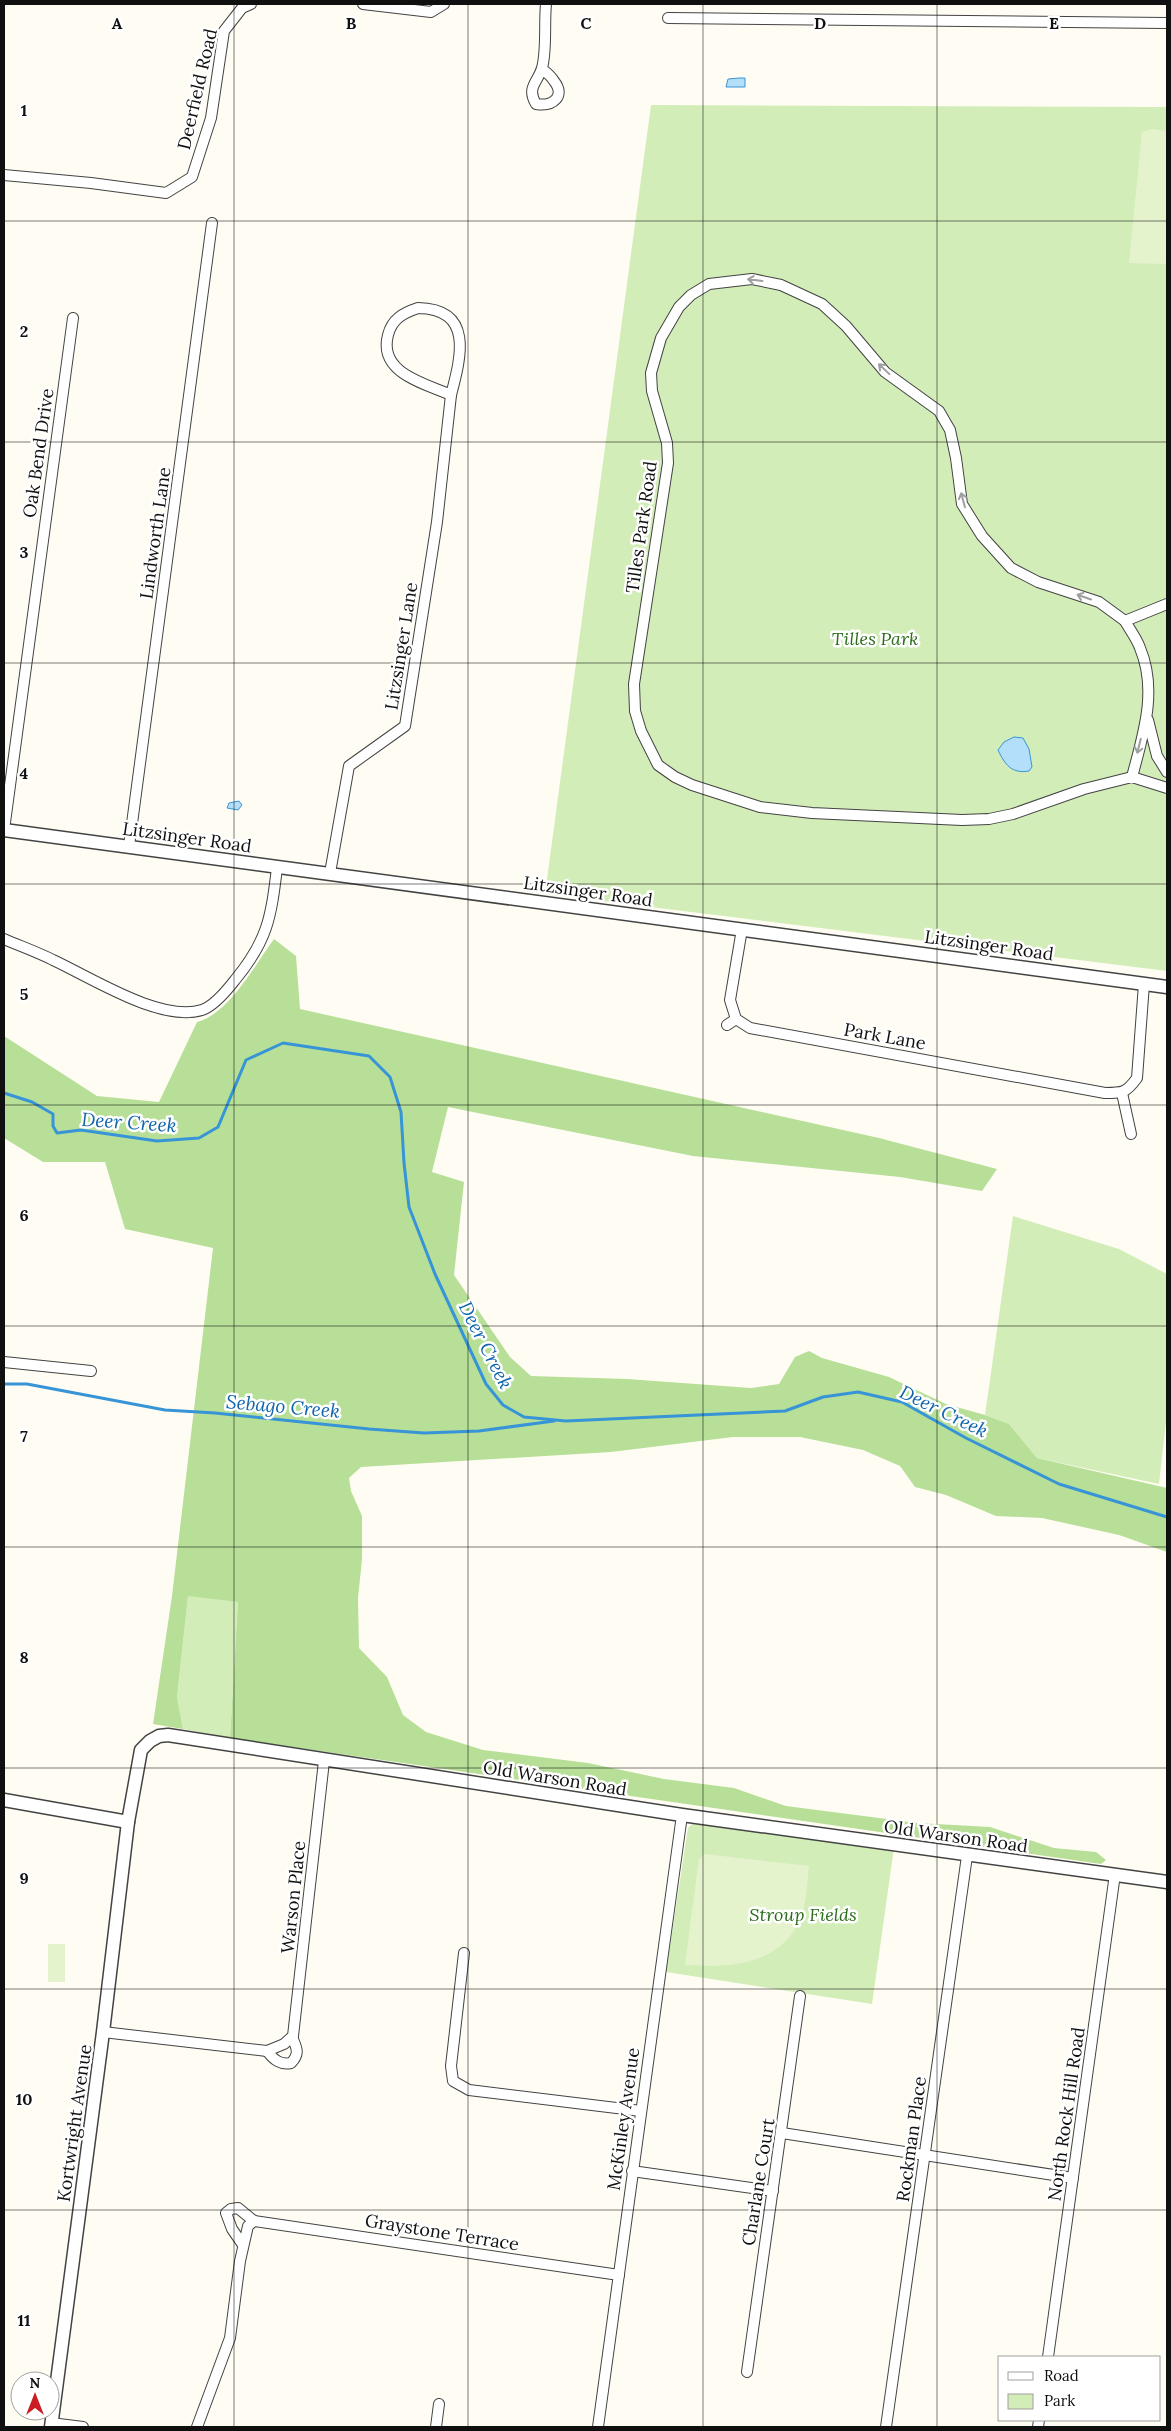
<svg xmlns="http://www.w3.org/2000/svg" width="1171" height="2431" viewBox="0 0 1171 2431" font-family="Lora,serif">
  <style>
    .green { fill: #d3edb9 }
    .forest { fill: #b7df98 }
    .pitch { fill: #e5f3cc }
    .water { fill: #b4dffa; stroke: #3794d6 }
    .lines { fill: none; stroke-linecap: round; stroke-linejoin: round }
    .stream { stroke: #3794d6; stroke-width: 3 }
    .minor-casing { stroke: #434343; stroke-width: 12 }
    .tertiary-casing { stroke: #434343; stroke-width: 15 }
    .minor { stroke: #fff; stroke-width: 10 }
    .tertiary { stroke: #fff; stroke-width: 12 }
    .oneway { stroke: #9f9f9f }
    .grid { fill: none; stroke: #101010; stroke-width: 1; stroke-opacity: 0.55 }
    .labels { text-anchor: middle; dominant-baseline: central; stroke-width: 5; stroke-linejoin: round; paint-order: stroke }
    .street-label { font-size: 18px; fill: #101010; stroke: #fff }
    .park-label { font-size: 18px; font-style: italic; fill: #2b6d1b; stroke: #fff }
    .water-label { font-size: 19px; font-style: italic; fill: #1065ac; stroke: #fff }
    .grid-label { font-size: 16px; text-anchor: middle; font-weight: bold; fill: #101010; stroke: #fff; stroke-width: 5; stroke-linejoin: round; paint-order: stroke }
  </style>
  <rect width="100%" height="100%" fill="#fffdf3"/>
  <g class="green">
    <path d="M651,105L1167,107V971L545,894Z"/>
    <path d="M1013,1216L1119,1249L1167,1274V1413L1159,1484L1037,1458L1009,1424L985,1415Z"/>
    <path d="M188,1595L238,1602L230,1738L183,1729L177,1699Z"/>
    <path d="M695,1821L894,1848L872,2004L666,1972L688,1828Z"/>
  </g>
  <path class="forest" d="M274,939L296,956L300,1009L879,1138L997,1169L982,1191L900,1177L693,1156L448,1107L432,1172L464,1182L454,1275L510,1357L531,1376L627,1379L751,1388L779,1384L795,1357L809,1351L822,1358L889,1377L946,1404L985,1415L1009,1424L1037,1458L1167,1488V1552L1119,1535L1042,1518L996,1516L946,1495L915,1487L900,1466L863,1450L800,1437H733L611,1452L361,1467L349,1478L351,1491L362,1516V1559L358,1598L359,1648L387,1677L403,1715L426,1732L483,1750L588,1763L664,1779L734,1788L786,1806L918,1823L990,1827L1054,1848L1096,1852L1106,1860L1101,1864L230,1738L238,1602L188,1596L177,1698L183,1729L153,1724L172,1596L213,1248L125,1229L105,1162H43L4,1138V1036L97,1096L159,1102L197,1022C230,1013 254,966 274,939Z"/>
  <g class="pitch">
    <path d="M1152,129L1167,131V264L1129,263L1142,132Z"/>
    <path d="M704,1854L809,1866C807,1882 807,1900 802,1915C783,1965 731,1968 685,1965L699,1859Z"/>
    <rect x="48" y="1944" width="17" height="38"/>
  </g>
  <g class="water">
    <path d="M739,78H745V87H726L728,79Z"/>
    <path d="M1014,737L1023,738L1029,749L1032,767L1029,771C1012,774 1005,765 998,750L1004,742Z"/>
    <path d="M239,801L242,805L238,810L227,808L229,803Z"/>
  </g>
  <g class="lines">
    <g class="stream">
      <path d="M4,1093L32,1102L53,1114V1126L57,1133L81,1130L157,1141L199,1138L218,1127L246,1060L283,1043L369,1056L390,1077L401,1112L404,1163L409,1207L435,1274L486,1384L503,1405L524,1417L566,1421L785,1411L823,1397L858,1392L902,1402L966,1438L1059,1484L1167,1517"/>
      <path d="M4,1384H27L165,1410L215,1413L369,1429L424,1433L479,1431L554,1421"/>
    </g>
    <defs>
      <g id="minor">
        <path d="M363,4L431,12L444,4"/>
        <path d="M668,18L1167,23"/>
        <path d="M542,69C546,72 551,76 554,81C566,96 553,107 536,104C526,87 538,82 542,68C547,50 544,23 546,4"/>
        <path d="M4,175L91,183L166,193L192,177L211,118L224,31L242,8L251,4"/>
        <path d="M418,308C474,309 461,357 451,395C424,383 378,373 388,335C392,319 403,313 418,308Z"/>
        <path d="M1125,621L1099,602L1038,582L1011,568L982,536L962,504L956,458L950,430L939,411L885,372L846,326L822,304L781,285L752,279L709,284L691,295L679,307L661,338L651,373L652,391L667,443L668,463L634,684L635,711L641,731L658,765L675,777L692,785L760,807L812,813L962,820L989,819L1013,814L1084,789L1132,777L1167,788"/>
        <path d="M1148,720L1157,756L1167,772"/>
        <path d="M1132,777C1143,735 1158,691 1140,648C1137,639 1130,630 1125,621L1167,604"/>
        <path d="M4,830L73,318"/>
        <path d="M129,846L212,223"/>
        <path d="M330,873L349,766L405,726L437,522L451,395"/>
        <path d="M742,929L730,1000L736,1019L750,1028L1105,1093C1123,1093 1126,1093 1137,1078L1144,984"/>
        <path d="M4,939C20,946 37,952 53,960C90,977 161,1023 202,1010C214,1006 228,989 235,980C268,940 271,917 277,868"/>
        <path d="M727,1025L736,1019"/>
        <path d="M1122,1093L1131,1134"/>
        <path d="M4,1362L91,1371"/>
        <path d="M464,1953L451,2066L453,2081L469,2090L641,2111"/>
        <path d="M103,2032L267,2051L284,2044L293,2036L324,1761"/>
        <path d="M267,2051C274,2060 280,2065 291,2063C300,2054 297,2048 292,2037"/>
        <path d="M782,2133L1073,2178"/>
        <path d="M632,2171L773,2191"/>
        <path d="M243,2245L232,2229L226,2213L231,2209L238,2208L254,2221"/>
        <path d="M1048,2357L1115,1874"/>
        <path d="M747,2372L800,1996"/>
        <path d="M51,2423L83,2427"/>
        <path d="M197,2427L230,2338L240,2261L248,2226L254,2221L619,2275"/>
        <path d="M436,2427L439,2404"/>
        <path d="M598,2427L682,1815"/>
        <path d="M886,2427L967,1856"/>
        <path d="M1038,2427L1039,2420"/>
      </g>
      <g id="tertiary">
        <path d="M4,830L1167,987"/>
        <path d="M4,1800L128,1822"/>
        <path d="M51,2427L103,2032L128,1822L141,1750L150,1741L159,1736L168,1735L682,1815L1167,1882"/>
      </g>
    </defs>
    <use href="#minor" class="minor-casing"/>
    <use href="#tertiary" class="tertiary-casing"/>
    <use href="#minor" class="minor"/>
    <use href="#tertiary" class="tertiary"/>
  </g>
  <defs><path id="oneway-shaft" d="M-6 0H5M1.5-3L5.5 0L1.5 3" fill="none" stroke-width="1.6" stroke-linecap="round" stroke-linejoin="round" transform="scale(1.25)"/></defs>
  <g class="oneway">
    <use href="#oneway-shaft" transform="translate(755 280) rotate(-173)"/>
    <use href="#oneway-shaft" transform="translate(884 369) rotate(-137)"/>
    <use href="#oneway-shaft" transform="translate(963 500) rotate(-105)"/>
    <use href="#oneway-shaft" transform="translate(1084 597) rotate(-161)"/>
    <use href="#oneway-shaft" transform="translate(1139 746) rotate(104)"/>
  </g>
  <path class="grid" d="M234,4V2427M468,4V2427M703,4V2427M937,4V2427M4,221H1167M4,442H1167M4,663H1167M4,884H1167M4,1105H1167M4,1326H1167M4,1547H1167M4,1768H1167M4,1989H1167M4,2210H1167"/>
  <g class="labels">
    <g class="street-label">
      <text transform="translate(197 89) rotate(-77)">Deerfield Road</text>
      <text transform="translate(38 453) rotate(-82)">Oak Bend Drive</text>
      <text transform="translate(641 527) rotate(-82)">Tilles Park Road</text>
      <text transform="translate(155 533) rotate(-82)">Lindworth Lane</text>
      <text transform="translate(401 646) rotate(-81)">Litzsinger Lane</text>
      <text transform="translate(187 837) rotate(8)">Litzsinger Road</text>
      <text transform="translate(588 891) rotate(8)">Litzsinger Road</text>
      <text transform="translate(989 945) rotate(8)">Litzsinger Road</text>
      <text transform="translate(885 1036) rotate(10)">Park Lane</text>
      <text transform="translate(555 1778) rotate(9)">Old Warson Road</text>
      <text transform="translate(956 1836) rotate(8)">Old Warson Road</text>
      <text transform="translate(293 1897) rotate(-84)">Warson Place</text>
      <text transform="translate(1066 2114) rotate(-82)">North Rock Hill Road</text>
      <text transform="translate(623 2119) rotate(-82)">McKinley Avenue</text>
      <text transform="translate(74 2123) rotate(-82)">Kortwright Avenue</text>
      <text transform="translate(911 2139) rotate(-82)">Rockman Place</text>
      <text transform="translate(758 2182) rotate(-81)">Charlane Court</text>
      <text transform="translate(442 2232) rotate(9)">Graystone Terrace</text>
    </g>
    <g class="park-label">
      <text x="875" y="638">Tilles Park</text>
      <text x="803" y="1914">Stroup Fields</text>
    </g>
    <g class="water-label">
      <text transform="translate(129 1122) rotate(4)">Deer Creek</text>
      <text transform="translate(486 1345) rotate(63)">Deer Creek</text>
      <text transform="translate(283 1406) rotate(5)">Sebago Creek</text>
      <text transform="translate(944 1411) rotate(26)">Deer Creek</text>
    </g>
  </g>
  <g class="grid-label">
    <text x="117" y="29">A</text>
    <text x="351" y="29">B</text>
    <text x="586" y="29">C</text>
    <text x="820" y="29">D</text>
    <text x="1054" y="29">E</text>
    <text x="24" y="116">1</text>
    <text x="24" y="337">2</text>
    <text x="24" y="558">3</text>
    <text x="24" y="779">4</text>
    <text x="24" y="1000">5</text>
    <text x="24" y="1221">6</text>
    <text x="24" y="1442">7</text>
    <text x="24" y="1663">8</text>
    <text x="24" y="1884">9</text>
    <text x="24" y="2105">10</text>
    <text x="24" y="2326">11</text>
  </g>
  <rect width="1171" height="2431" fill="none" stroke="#101010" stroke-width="10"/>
  <rect x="998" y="2356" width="162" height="65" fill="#ffffff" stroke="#9f9f9f"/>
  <rect x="1008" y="2372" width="25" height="8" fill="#ffffff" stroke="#9f9f9f"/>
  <text x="1044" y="2381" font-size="15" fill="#101010">Road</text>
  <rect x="1008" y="2394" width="25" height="15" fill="#d3edb9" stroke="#9f9f9f"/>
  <text x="1044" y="2406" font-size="15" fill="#101010">Park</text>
  <g transform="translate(35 2396)"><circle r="24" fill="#ffffff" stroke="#9f9f9f"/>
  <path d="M0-4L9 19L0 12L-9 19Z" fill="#ca1e24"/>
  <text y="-8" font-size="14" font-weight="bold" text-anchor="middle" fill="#101010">N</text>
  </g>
</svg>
